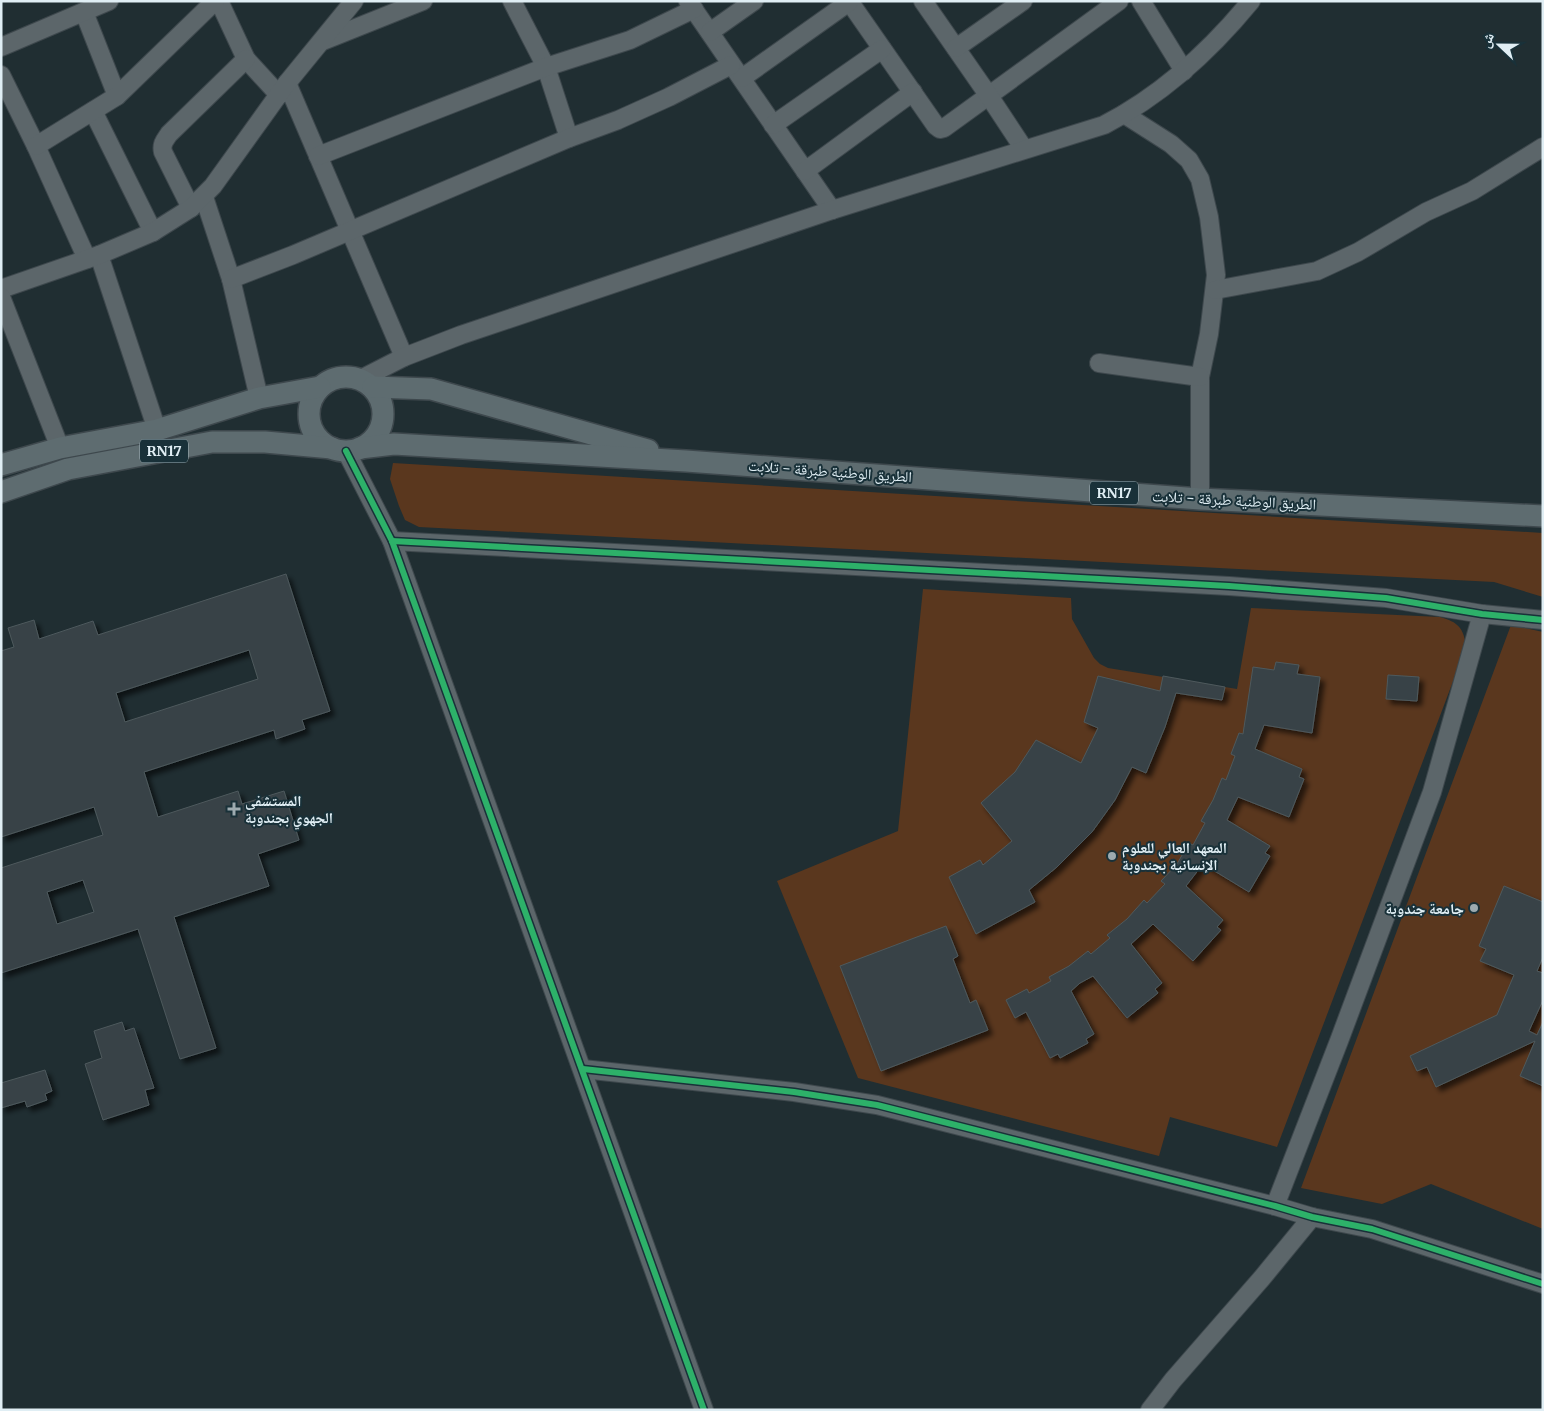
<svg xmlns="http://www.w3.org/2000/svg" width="1544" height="1411" viewBox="0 0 1544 1411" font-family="Merriweather,'Noto Naskh Arabic',serif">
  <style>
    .green { fill: #5a371e }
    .building { fill: #374246; stroke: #4e595d; fill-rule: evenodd; filter: url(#shadow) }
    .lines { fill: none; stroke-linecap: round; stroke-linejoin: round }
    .minor-casing { stroke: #3e484d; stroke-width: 20 }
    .major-casing { stroke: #3e484d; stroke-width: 24 }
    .minor { stroke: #5c666a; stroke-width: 18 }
    .major { stroke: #5e6c70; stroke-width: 21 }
    .cycleway-casing { stroke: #193139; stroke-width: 9 }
    .cycleway { stroke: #2db169; stroke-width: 6 }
    .poi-dot { fill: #9dabb0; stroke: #193139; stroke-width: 2 }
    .labels { text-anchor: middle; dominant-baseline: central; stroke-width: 4; stroke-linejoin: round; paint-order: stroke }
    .shield { fill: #193139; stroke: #a4b5bc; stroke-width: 1 }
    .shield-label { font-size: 14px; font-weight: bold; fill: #e0eef4 }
    .street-label { font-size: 15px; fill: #e0eef4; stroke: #193139 }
    .poi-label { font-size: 15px; font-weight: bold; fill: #e0eef4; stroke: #193139; text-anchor: start }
  </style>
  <defs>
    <filter id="shadow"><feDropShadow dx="4.5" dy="4.5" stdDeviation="2.5" flood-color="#0009"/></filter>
  </defs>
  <rect width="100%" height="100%" fill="#202e32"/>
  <g class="green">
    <path d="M393,463L1543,533V597L1494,582L419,527L405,520L399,506L390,479Z"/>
    <path d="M923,589L1071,598L1072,619L1094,658L1100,664L1108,668L1237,689L1251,608L1440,617C1458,622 1464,628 1466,647L1277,1147L1170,1117L1159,1156L858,1078L777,881L898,831Z"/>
    <path d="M1511,625L1543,632V1229L1431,1184L1382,1204L1301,1188Z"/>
  </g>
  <g class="building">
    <path d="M286,574L330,711L302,720L305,729L276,739L274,730L144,772L158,817L238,791L242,804L284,791L299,840L258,854L269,886L174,917L216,1048L180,1059L138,929L1,973V868L103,835L94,807L1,837V651L14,647L8,628L34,620L39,639L93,621L98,635ZM249,650L258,679L125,722L116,693ZM83,880L94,912L57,924L47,892Z"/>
    <path d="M1276,662L1299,665L1297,674L1320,677L1312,733L1264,725L1255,749L1302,769L1299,777L1304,779L1289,817L1238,797L1227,820L1270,846L1265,853L1270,856L1249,892L1203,864L1186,886L1223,920L1217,927L1221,930L1193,961L1153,924L1131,944L1162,983L1155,989L1158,993L1127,1018L1093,976L1080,983L1071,991L1094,1034L1086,1039L1088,1043L1060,1058L1058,1054L1050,1058L1026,1012L1015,1018L1006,1000L1027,989L1029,993L1051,981L1049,977L1069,966L1088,951L1091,954L1110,938L1107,935L1127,919L1144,900L1147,903L1165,884L1161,881L1177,864L1189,843L1193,845L1205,823L1201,821L1213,800L1222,778L1226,780L1235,756L1231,754L1239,733L1243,734L1253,667L1274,670Z"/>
    <path d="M1388,675L1419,677L1417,701L1386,699Z"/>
    <path d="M1098,676L1160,691L1163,676L1225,687L1222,700L1176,693L1165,727L1146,773L1132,767L1115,800L1092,832L1057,867L1029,890L1035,902L976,934L949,877L980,860L983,865L1012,841L981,803L1015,772L1036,740L1081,763L1098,728L1084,722Z"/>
    <path d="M1504,886L1543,902V957L1537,971L1543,973V1000L1529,1031L1537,1035L1543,1022V1086L1520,1076L1535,1041L1436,1087L1427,1067L1417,1071L1410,1056L1497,1015L1514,975L1480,961L1486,949L1479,946Z"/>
    <path d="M946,926L958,956L953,959L970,1003L976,1000L988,1030L881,1071L840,966Z"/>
    <path d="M122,1022L125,1031L134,1028L154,1088L145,1090L149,1105L103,1120L85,1064L102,1058L94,1031Z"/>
    <path d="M45,1070L52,1091L45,1094L47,1100L27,1107L25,1101L1,1108V1083Z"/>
  </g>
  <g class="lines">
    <defs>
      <g id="minor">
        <path d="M219,1L246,59L279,95"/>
        <path d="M512,1L546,67L569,138"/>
        <path d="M688,1L832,210"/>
        <path d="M849,1L936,126L940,129L944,128L1119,1"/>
        <path d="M923,1L989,96L1024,149"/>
        <path d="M1141,1L1184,71"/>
        <path d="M84,12L117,96"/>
        <path d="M710,32L754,1"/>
        <path d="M323,41L423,1"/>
        <path d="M1,47L109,1"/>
        <path d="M956,48L1023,1"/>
        <path d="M1,75L36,146L87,259"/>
        <path d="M742,78L849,2"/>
        <path d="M287,83L404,357"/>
        <path d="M93,111L153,232"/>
        <path d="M1124,114L1171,144L1189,160L1200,179L1209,217L1216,275L1209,334L1200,377V499"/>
        <path d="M773,125L882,49"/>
        <path d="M36,146L117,96L215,1"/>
        <path d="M318,156L546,67L630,40L694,9"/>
        <path d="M805,171L913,92"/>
        <path d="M204,197L231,279L259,398"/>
        <path d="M191,208L163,152C161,144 165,140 169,134L246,59"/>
        <path d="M99,255L157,430"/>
        <path d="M231,279L293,255L569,138L618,120L669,97L731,65"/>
        <path d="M1,289L99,255L153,232L191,208L213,186L287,83L354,1"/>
        <path d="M1215,290L1317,271L1358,252L1426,212L1472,191L1543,147"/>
        <path d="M1,297L60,448"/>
        <path d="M1099,363L1200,377"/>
        <path d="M361,379L404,357L461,335L832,210L1104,125C1162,95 1210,51 1251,1"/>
        <path d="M346,451L392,541L704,1410"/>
        <path d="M392,541L1229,586L1386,598L1482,614L1543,620"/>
        <path d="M583,1069L794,1092L877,1105L1275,1206L1312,1217L1372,1229L1543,1284"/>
        <path d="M1275,1206L1339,1041L1432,792L1482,614"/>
        <path d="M1150,1410L1173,1380L1262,1278L1312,1217"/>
      </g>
      <g id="major">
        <circle cx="346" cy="414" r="37"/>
        <path d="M373,387L431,389L648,450"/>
        <path d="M360,448L394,444L686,461L1200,499L1543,516"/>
        <path d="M1,465L60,448L157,430L259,398L320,387"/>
        <path d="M1,492L68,469L212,442H265L332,448"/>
      </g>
    </defs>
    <use href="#minor" class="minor-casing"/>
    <use href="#major" class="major-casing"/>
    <use href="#minor" class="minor"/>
    <use href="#major" class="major"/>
    <defs>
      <g id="cycleway">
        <path d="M346,451L392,541L704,1410"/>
        <path d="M392,541L1229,586L1386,598L1482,614L1543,620"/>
        <path d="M583,1069L794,1092L877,1105L1275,1206L1312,1217L1372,1229L1543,1284"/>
      </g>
    </defs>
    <use href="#cycleway" class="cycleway-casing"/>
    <use href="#cycleway" class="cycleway"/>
  </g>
  <g class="poi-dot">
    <path d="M231.5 801.5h5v5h5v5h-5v5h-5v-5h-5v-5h5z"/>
    <circle cx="1112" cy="856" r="5"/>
    <circle cx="1474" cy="908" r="5"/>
  </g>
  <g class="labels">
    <g class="shield">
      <rect x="140" y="439.5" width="48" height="23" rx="4"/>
      <rect x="1090" y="481.5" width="48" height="23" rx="4"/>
    </g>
    <g class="shield-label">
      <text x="164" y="451">RN17</text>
      <text x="1114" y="493">RN17</text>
    </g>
    <g class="street-label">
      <text transform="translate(830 471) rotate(4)">الطريق الوطنية طبرقة - تلابت</text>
      <text transform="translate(1234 500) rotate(3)">الطريق الوطنية طبرقة - تلابت</text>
    </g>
    <g class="poi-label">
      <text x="245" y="800">المستشفى<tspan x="245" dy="17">الجهوي بجندوبة</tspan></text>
      <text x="1122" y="847">المعهد العالي للعلوم<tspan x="1122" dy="17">الإنسانية بجندوبة</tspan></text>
      <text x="1464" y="908" text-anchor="end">جامعة جندوبة</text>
    </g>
  </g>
  <rect width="1544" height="1411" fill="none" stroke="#e0eef4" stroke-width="5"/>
  <g transform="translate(1499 45) rotate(292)" stroke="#193139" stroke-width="4" paint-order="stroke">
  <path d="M0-4L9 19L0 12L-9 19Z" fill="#e0eef4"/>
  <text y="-8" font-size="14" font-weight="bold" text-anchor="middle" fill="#e0eef4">ش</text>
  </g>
</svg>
